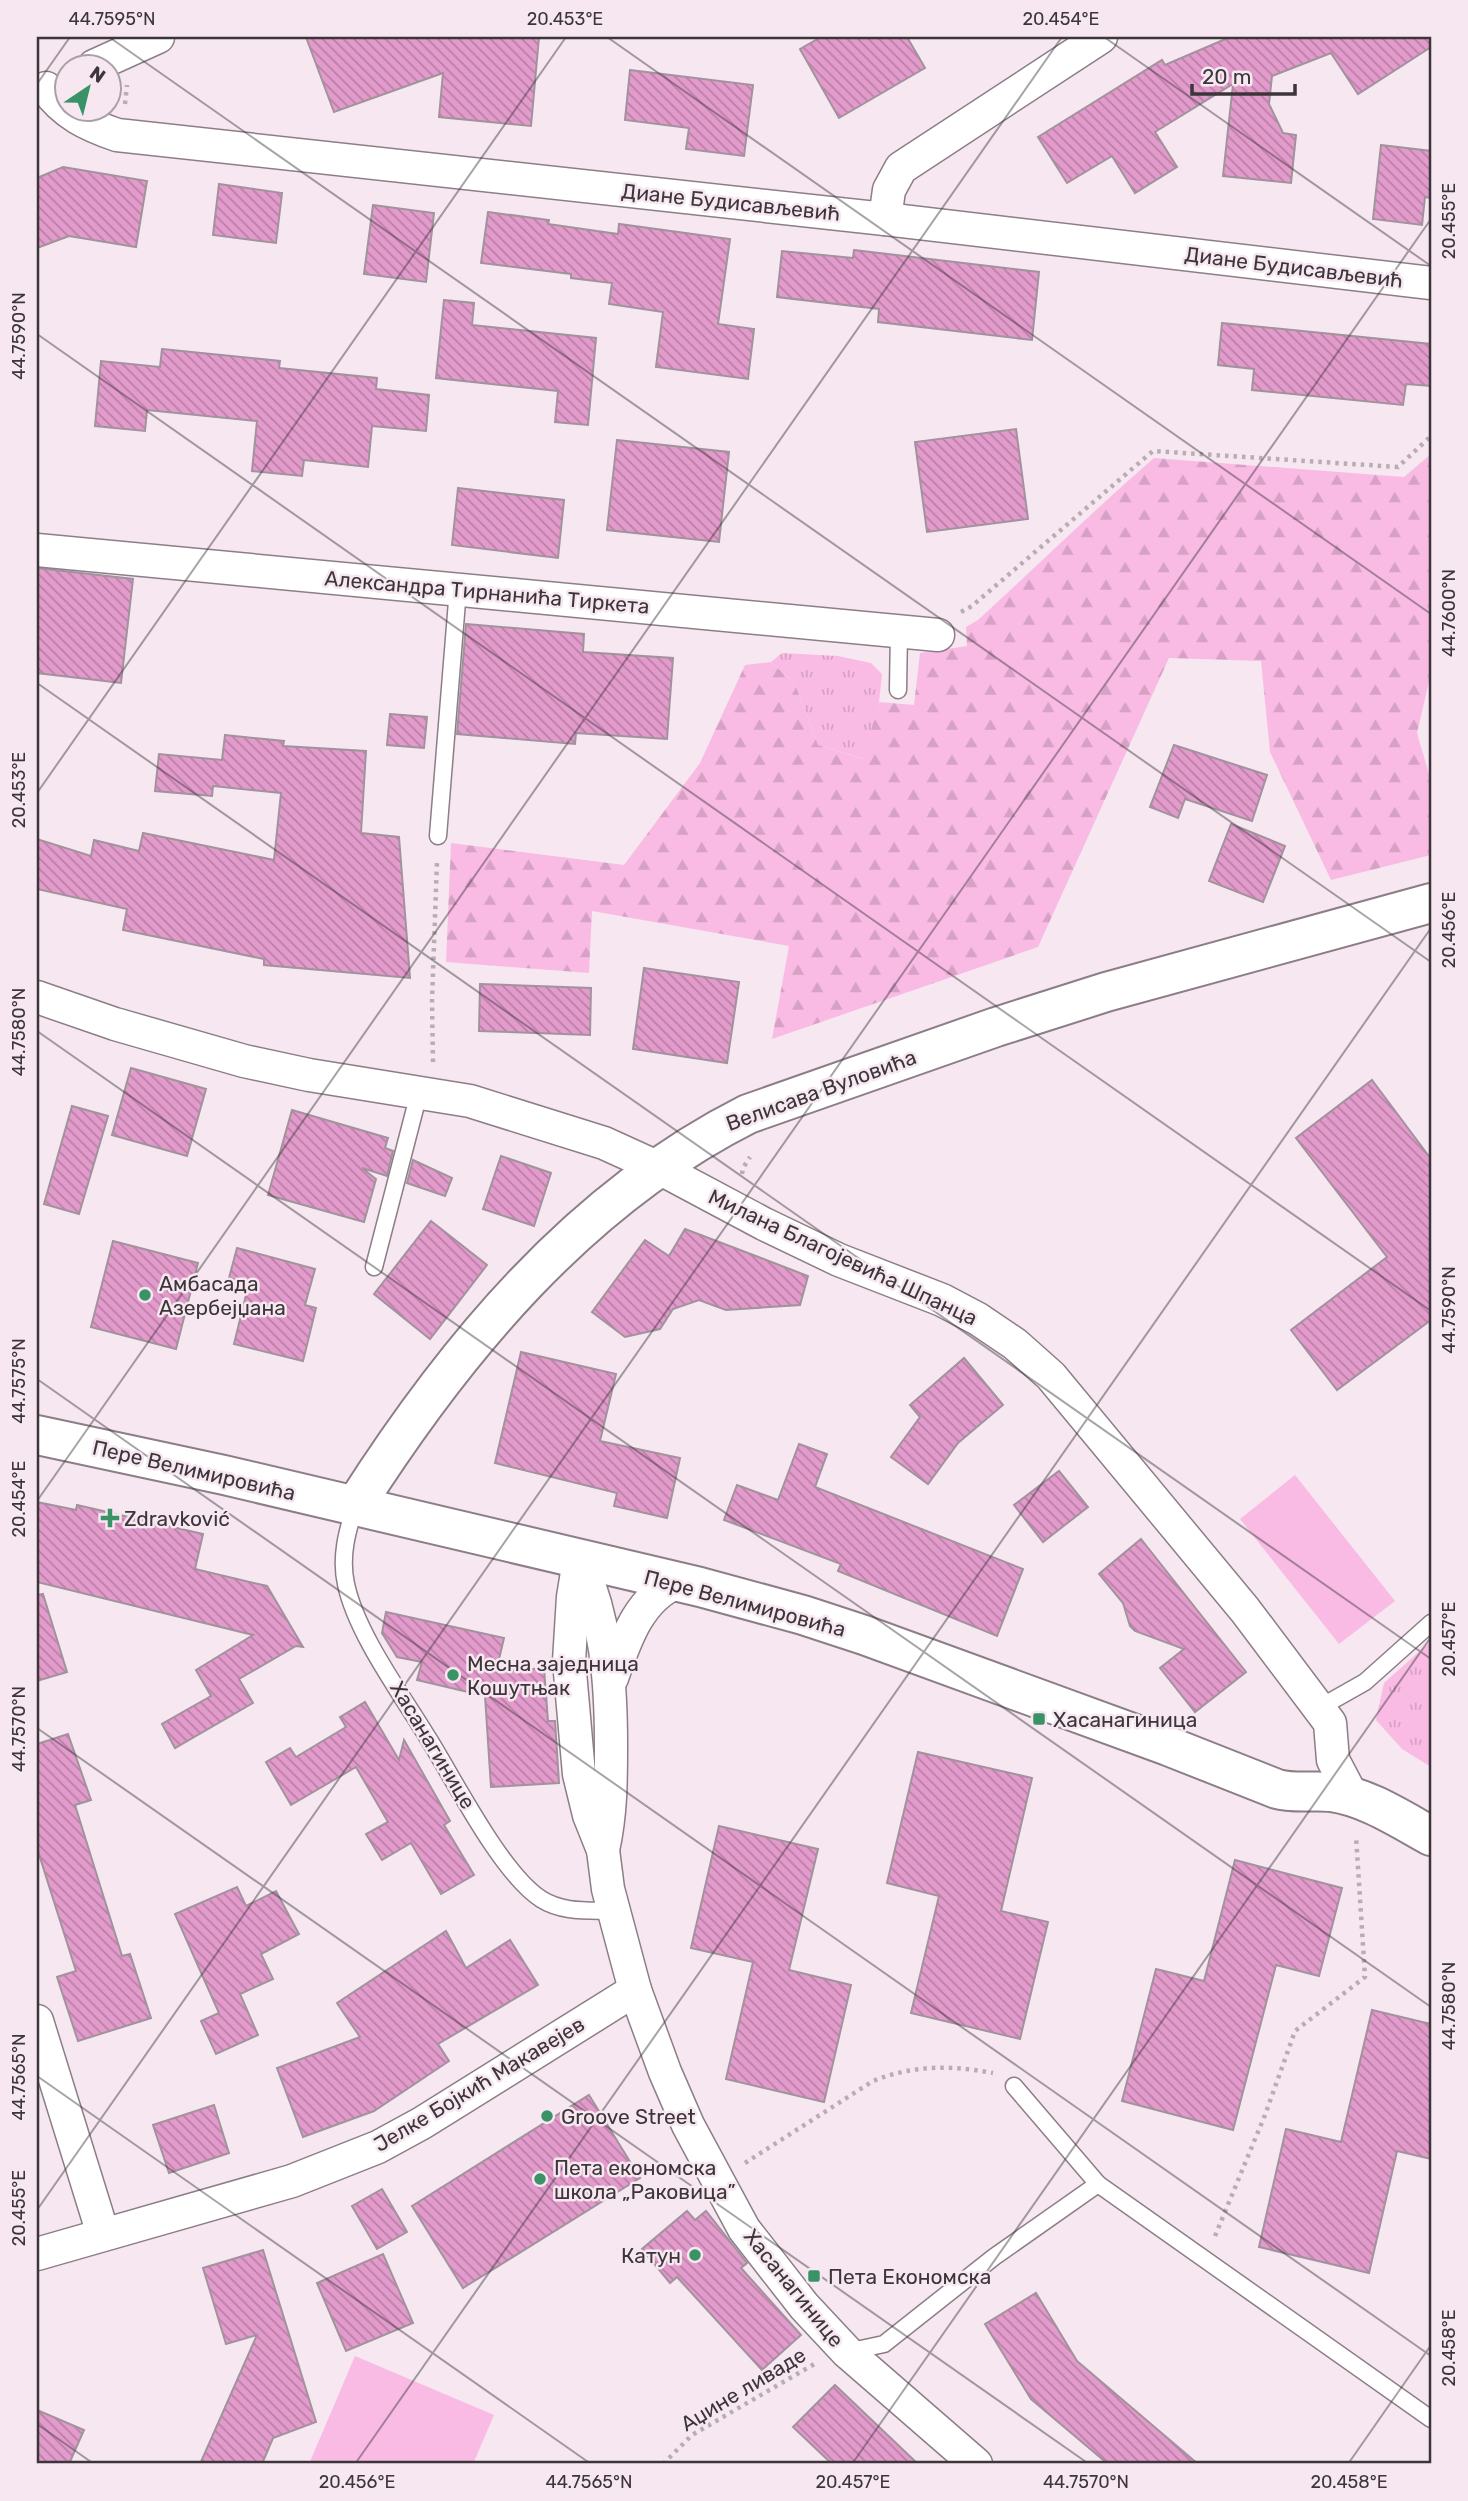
<svg xmlns="http://www.w3.org/2000/svg" width="1468" height="2501" viewBox="0 0 1468 2501" font-family="Rubik,sans-serif">
  <style>
    .grass { fill: url(#grass-tufts) }
    .forest { fill: url(#forest-firs) }
    .garden { fill: #f9bbe4 }
    .building { fill: url(#building-back-hatch); stroke: #a1939c; stroke-width: 2 }
    .lines { fill: none; stroke-linecap: round; stroke-linejoin: round }
    .service-casing { stroke: #8c7e87; stroke-width: 19 }
    .minor-casing { stroke: #8c7e87; stroke-width: 35 }
    .tertiary-casing { stroke: #8c7e87; stroke-width: 42 }
    .secondary-casing { stroke: #8c7e87; stroke-width: 42 }
    .path { stroke: #b9adb4; stroke-width: 4.5; stroke-dasharray: 3.5 5; stroke-linecap: butt }
    .service { stroke: #fff; stroke-width: 16 }
    .minor { stroke: #fff; stroke-width: 32 }
    .tertiary { stroke: #fff; stroke-width: 38 }
    .secondary { stroke: #fff; stroke-width: 38 }
    .ticks { fill: none; stroke: #3c363a; stroke-width: 2; stroke-opacity: 0.45 }
    .poi-dot { fill: #3a9267; stroke: #f6e7f0; stroke-width: 2.5 }
    .labels { text-anchor: middle; dominant-baseline: central; stroke-width: 5; stroke-linejoin: round; paint-order: stroke }
    .street-label { font-size: 21px; fill: #3c363a; stroke: #f6e7f0 }
    .poi-label { font-size: 21px; fill: #3c363a; stroke: #f6e7f0; text-anchor: start }
    .neatline { fill: none; stroke: #3c363a; stroke-width: 2.5 }
    .ticks-label { font-size: 18px; text-anchor: middle; fill: #3c363a }
  </style>
  <defs>
    <pattern id="grass-tufts" width="24" height="20" patternUnits="userSpaceOnUse" patternTransform="scale(1.75)"><rect width="24" height="20" fill="#f9bbe4"/><path d="M3 7l-1-3M5 7V3M7 7l1-3M15 17l-1-3M17 17v-4M19 17l1-3" fill="none" stroke="#d6a1c4"/></pattern>
    <pattern id="forest-firs" width="22" height="20" patternUnits="userSpaceOnUse" patternTransform="scale(1.75)"><rect width="22" height="20" fill="#f9bbe4"/><path d="M5 1l3.5 6h-7zM16 11l3.5 6h-7z" fill="#d6a1c4"/></pattern>
    <pattern id="building-back-hatch" width="6" height="6" patternUnits="userSpaceOnUse" patternTransform="scale(1.75)"><rect width="6" height="6" fill="#e39bcc"/><path d="M-1 5l2 2M0 0l6 6M5-1l2 2" fill="none" stroke="#b97fa7"/></pattern>
  </defs>
  <rect width="100%" height="100%" fill="#f6e7f0"/>
  <g class="grass">
    <path d="M782,653L838,656L871,663L882,674L879,702L864,759L818,745L795,684L771,662Z"/>
    <path d="M1431,1641V1767L1402,1749L1376,1720L1384,1683Z"/>
  </g>
  <path class="forest" d="M1431,454V673L1417,733L1431,781V855L1331,880L1270,752L1261,661L1169,658L1038,947L772,1039L789,946L592,911L589,973L446,962L451,843L624,865L700,763L745,665L771,662L795,684L818,745L863,759L879,702L914,705L920,653L967,646L966,627L978,620C1037,566 1094,510 1154,458L1404,477Z"/>
  <g class="garden">
    <path d="M1295,1475L1395,1601L1339,1644L1240,1519Z"/>
    <path d="M355,2356L494,2415L473,2464H309Z"/>
  </g>
  <g class="building">
    <path d="M306,37H539L531,126L439,117L443,73L334,112Z"/>
    <path d="M821,37H907L925,68L839,118L800,49Z"/>
    <path d="M1230,37H1431V47L1358,94L1331,53L1272,76L1269,104L1283,133L1296,135L1291,183L1223,176L1233,84L1155,132L1177,167L1135,193L1112,156L1067,183L1038,137L1162,60L1165,65Z"/>
    <path d="M630,70L753,85L744,156L686,149L689,128L625,120Z"/>
    <path d="M1381,145L1431,151V198L1425,197L1422,225L1373,219Z"/>
    <path d="M63,167L147,181L136,247L69,236L37,248V178Z"/>
    <path d="M219,184L282,193L276,243L213,235Z"/>
    <path d="M373,205L434,213L426,282L364,274Z"/>
    <path d="M488,212L549,220L548,224L618,234L619,224L730,239L718,324L754,329L748,379L656,367L663,312L609,304L612,283L571,278V274L481,263Z"/>
    <path d="M854,250L1039,272L1032,340L878,322L879,309L777,297L782,251L853,258Z"/>
    <path d="M444,300L474,303L472,325L596,338L588,425L555,422L558,391L436,378Z"/>
    <path d="M1222,323L1431,344V386L1406,384L1403,405L1252,390L1254,369L1218,365Z"/>
    <path d="M162,349L280,361L279,368L377,378L376,389L429,395L426,431L372,426L368,467L304,460L302,476L252,471L257,421L147,410L145,431L95,426L101,361L160,367Z"/>
    <path d="M1016,429L1028,519L927,532L915,442Z"/>
    <path d="M617,440L729,452L719,542L607,530Z"/>
    <path d="M458,488L564,500L558,558L452,545Z"/>
    <path d="M37,568L133,579L121,683L37,673Z"/>
    <path d="M466,624L584,634L583,652L673,658L667,739L576,733L575,744L457,734Z"/>
    <path d="M390,714L427,717L424,748L387,745Z"/>
    <path d="M225,735L284,741L283,746L366,751L361,833L399,837L410,978L264,965V959L123,930L127,909L37,889V839L91,856L94,840L139,851L143,833L274,860L281,793L213,786L212,796L155,791L159,754L222,760Z"/>
    <path d="M1174,745L1267,775L1252,821L1185,799L1178,818L1150,807Z"/>
    <path d="M1231,824L1285,846L1263,902L1209,881Z"/>
    <path d="M644,968L739,982L727,1063L633,1049Z"/>
    <path d="M480,984L591,988L590,1035L479,1031Z"/>
    <path d="M131,1068L206,1089L187,1156L112,1135Z"/>
    <path d="M1372,1080L1431,1159V1320L1337,1390L1291,1330L1387,1257L1296,1138Z"/>
    <path d="M72,1106L108,1116L79,1214L44,1204Z"/>
    <path d="M292,1110L388,1138L385,1148L393,1151L387,1176L362,1168L376,1179L364,1222L268,1195Z"/>
    <path d="M501,1156L551,1173L534,1226L483,1209Z"/>
    <path d="M413,1160L452,1178L445,1196L407,1183Z"/>
    <path d="M431,1221L487,1265L430,1339L374,1294Z"/>
    <path d="M685,1229L808,1276L800,1305L726,1310L699,1300L673,1309L660,1329L625,1337L592,1312L645,1240L669,1256Z"/>
    <path d="M113,1241L198,1263L176,1349L91,1327Z"/>
    <path d="M237,1248L315,1269L305,1305L316,1308L303,1361L234,1344L249,1283L229,1278Z"/>
    <path d="M521,1352L616,1374L600,1441L680,1458L667,1518L614,1506L617,1493L495,1463Z"/>
    <path d="M964,1358L1003,1405L958,1443L928,1484L891,1457L920,1417L910,1405Z"/>
    <path d="M799,1444L827,1454L815,1487L1023,1569L997,1636L838,1571L841,1564L724,1520L737,1485L778,1500Z"/>
    <path d="M1059,1471L1088,1507L1043,1542L1014,1505Z"/>
    <path d="M37,1502L76,1510L77,1505L203,1534L195,1569L267,1586L303,1647L296,1646L239,1679L253,1703L175,1748L162,1724L211,1696L196,1670L253,1635L37,1582Z"/>
    <path d="M1141,1539L1246,1672L1195,1712L1160,1668L1184,1649L1135,1631L1130,1626L1123,1603L1099,1574Z"/>
    <path d="M43,1594L67,1672L37,1681V1595Z"/>
    <path d="M386,1612L504,1638L496,1672L544,1668L548,1721H555L559,1783L491,1787L485,1696L417,1680L422,1662L397,1657L382,1633Z"/>
    <path d="M365,1702L399,1760L404,1740L450,1821L444,1825L474,1875L441,1894L411,1843L382,1860L366,1834L388,1822L356,1767L291,1805L266,1762L290,1748L296,1757L346,1727L340,1717Z"/>
    <path d="M68,1734L91,1800L75,1805L122,1956L130,1954L151,2018L78,2041L57,1977L76,1971L37,1848V1744Z"/>
    <path d="M918,1752L1032,1778L1001,1911L1048,1922L1020,2039L911,2013L939,1896L887,1883Z"/>
    <path d="M719,1826L818,1849L789,1970L851,1985L824,2102L726,2079L753,1962L691,1948Z"/>
    <path d="M1235,1860L1342,1888L1319,1976L1276,1965L1233,2130L1122,2101L1156,1969L1204,1981Z"/>
    <path d="M237,1887L246,1906L276,1891L299,1934L261,1954L273,1979L240,1994L258,2035L216,2054L201,2021L219,2013L175,1914Z"/>
    <path d="M446,1931L466,1968L510,1940L538,1985L438,2044L449,2061L374,2111L303,2137L277,2068L360,2037L337,2003Z"/>
    <path d="M1372,2010L1431,2024V2159L1397,2151L1369,2273L1259,2247L1286,2129L1341,2142Z"/>
    <path d="M589,2095L640,2178L463,2288L412,2206Z"/>
    <path d="M214,2105L229,2153L169,2173L153,2125Z"/>
    <path d="M382,2189L407,2232L377,2249L352,2206Z"/>
    <path d="M687,2211L695,2220L706,2211L747,2263L741,2268L801,2335L762,2370L677,2277L670,2283L642,2249Z"/>
    <path d="M263,2250L316,2422L273,2438L262,2464H200L257,2335L226,2344L203,2268Z"/>
    <path d="M383,2254L413,2323L346,2351L317,2283Z"/>
    <path d="M1036,2293L1077,2361L1198,2464H1108L1031,2399L985,2324Z"/>
    <path d="M835,2385L918,2464H832L793,2427Z"/>
    <path d="M37,2410L84,2430L69,2464H37Z"/>
  </g>
  <g class="lines">
    <defs>
      <g id="service">
        <path d="M898,690L899,631"/>
        <path d="M438,836L458,589"/>
        <path d="M374,1267L419,1093"/>
        <path d="M355,1506C347,1532 340,1557 346,1584C356,1633 402,1695 428,1738C455,1781 501,1873 541,1899C563,1913 589,1910 613,1911"/>
        <path d="M1319,1708L1365,1682L1431,1623"/>
        <path d="M1014,2086L1098,2184"/>
        <path d="M847,2352L884,2344L994,2257L1098,2184L1431,2419"/>
      </g>
      <g id="minor">
        <path d="M94,66L158,37"/>
        <path d="M46,88C64,114 88,125 117,135L885,219L1431,283"/>
        <path d="M885,219L889,190L901,168L1101,37"/>
        <path d="M37,550L938,635"/>
        <path d="M37,997L115,1024L244,1061L309,1075L470,1101L604,1143L659,1168L764,1224L839,1260L942,1300L978,1319L1015,1344L1051,1376L1245,1610L1330,1723L1333,1760L1353,1798"/>
        <path d="M579,1560L573,1597L569,1661L579,1774L589,1815L603,1850L608,1889L635,1990L665,2072L688,2125L744,2229L804,2306L847,2352L976,2464"/>
        <path d="M580,1561C606,1621 611,1680 611,1744C611,1781 611,1814 603,1850"/>
        <path d="M612,1678C625,1641 639,1597 678,1582"/>
        <path d="M37,2021L103,2234"/>
        <path d="M37,2254L292,2181L378,2147L422,2123L635,1990"/>
      </g>
      <path id="tertiary" d="M355,1506C455,1349 579,1199 748,1114L996,1027L1106,992L1431,903"/>
      <path id="secondary" d="M37,1435L224,1475L700,1587L803,1615L864,1635L1168,1746L1277,1789C1295,1794 1313,1790 1331,1792C1367,1797 1400,1819 1431,1836"/>
    </defs>
    <use href="#service" class="service-casing"/>
    <use href="#minor" class="minor-casing"/>
    <use href="#tertiary" class="tertiary-casing"/>
    <use href="#secondary" class="secondary-casing"/>
    <g class="path">
      <path d="M125,104L127,85"/>
      <path d="M961,612L972,606L1153,451L1398,467L1431,436"/>
      <path d="M433,1062L432,1001L437,861"/>
      <path d="M742,1174L743,1168L750,1157"/>
      <path d="M745,2163L873,2081C913,2065 950,2065 993,2073"/>
      <path d="M1215,2236L1265,2115L1295,2031L1365,1977L1356,1836"/>
      <path d="M663,2464L692,2435L816,2363"/>
    </g>
    <use href="#service" class="service"/>
    <use href="#minor" class="minor"/>
    <use href="#tertiary" class="tertiary"/>
    <use href="#secondary" class="secondary"/>
  </g>
  <path class="ticks" d="M109,37L1431,962M607,37L1431,614M1104,37L1431,266M37,84L70,37M37,334L1431,1311M37,683L1431,1659M37,793L566,37M37,1031L1431,2007M37,1379L1431,2356M37,1501L1062,37M37,1728L1089,2464M37,2076L591,2464M37,2210L1431,219M37,2424L94,2464M355,2464L1431,928M852,2464L1431,1637M1348,2464L1431,2345"/>
  <g class="poi-dot">
    <circle cx="145" cy="1295" r="7"/>
    <path d="M106.5 1507.5h7v7h7v7h-7v7h-7v-7h-7v-7h7z"/>
    <circle cx="453" cy="1675" r="7"/>
    <rect x="1032" y="1712" width="14" height="14" rx="3.5"/>
    <circle cx="547" cy="2116" r="7"/>
    <circle cx="540" cy="2179" r="7"/>
    <circle cx="695" cy="2255" r="7"/>
    <rect x="807" y="2269" width="14" height="14" rx="3.5"/>
  </g>
  <g class="labels">
    <g class="street-label">
      <text transform="translate(731 202) rotate(6)">Диане Будисављевић</text>
      <text transform="translate(1294 267) rotate(7)">Диане Будисављевић</text>
      <text transform="translate(487 592) rotate(5)">Александра Тирнанића Тиркета</text>
      <text transform="translate(821 1090) rotate(-20)">Велисава Вуловића</text>
      <text transform="translate(843 1257) rotate(25)">Милана Благојевића Шпанца</text>
      <text transform="translate(194 1470) rotate(13)">Пере Велимировића</text>
      <text transform="translate(745 1603) rotate(15)">Пере Велимировића</text>
      <text transform="translate(433 1745) rotate(59)">Хасанагинице</text>
      <text transform="translate(479 2084) rotate(-31)">Јелке Бојкић Макавејев</text>
      <text transform="translate(794 2288) rotate(51)">Хасанагинице</text>
      <text transform="translate(743 2389) rotate(-31)">Аџине ливаде</text>
    </g>
    <g class="poi-label">
      <text x="159" y="1283">Амбасада<tspan x="159" dy="24">Азербејџана</tspan></text>
      <text x="124" y="1518">Zdravković</text>
      <text x="467" y="1663">Месна заједница<tspan x="467" dy="24">Кошутњак</tspan></text>
      <text x="1053" y="1719">Хасанагиница</text>
      <text x="561" y="2116">Groove Street</text>
      <text x="554" y="2167">Пета економска<tspan x="554" dy="24">школа „Раковица”</tspan></text>
      <text x="681" y="2255" text-anchor="end">Катун</text>
      <text x="828" y="2276">Пета Економска</text>
    </g>
  </g>
  <rect width="1468" height="2501" fill="none" stroke="#f6e7f0" stroke-width="77"/>
  <g transform="translate(88 88) rotate(35)"><circle r="33" fill="#f6e7f0" stroke="#aca0a7" stroke-width="2"/>
  <path d="M0-5L12 26L0 18L-12 26Z" fill="#3a9267"/>
  <text y="-10" font-size="19" font-weight="bold" text-anchor="middle" fill="#3c363a">N</text>
  </g>
  <path d="M1192 84v10h103v-10" fill="none" stroke="#3c363a" stroke-width="3.5"/>
  <text x="1202" y="84" font-size="21" fill="#3c363a" stroke="#f6e7f0" stroke-width="5" paint-order="stroke">20 m</text>
  <rect x="38" y="38" width="1392" height="2424" class="neatline"/>
  <g class="ticks-label">
    <text x="112" y="25">44.7595°N</text>
    <text x="565" y="25">20.453°E</text>
    <text x="1061" y="25">20.454°E</text>
    <text transform="translate(1449 221) rotate(-90)" y="6">20.455°E</text>
    <text transform="translate(19 336) rotate(-90)" y="6">44.7590°N</text>
    <text transform="translate(1449 613) rotate(-90)" y="6">44.7600°N</text>
    <text transform="translate(19 790) rotate(-90)" y="6">20.453°E</text>
    <text transform="translate(1449 930) rotate(-90)" y="6">20.456°E</text>
    <text transform="translate(19 1032) rotate(-90)" y="6">44.7580°N</text>
    <text transform="translate(1449 1310) rotate(-90)" y="6">44.7590°N</text>
    <text transform="translate(19 1381) rotate(-90)" y="6">44.7575°N</text>
    <text transform="translate(19 1499) rotate(-90)" y="6">20.454°E</text>
    <text transform="translate(1449 1639) rotate(-90)" y="6">20.457°E</text>
    <text transform="translate(19 1729) rotate(-90)" y="6">44.7570°N</text>
    <text transform="translate(1449 2006) rotate(-90)" y="6">44.7580°N</text>
    <text transform="translate(19 2077) rotate(-90)" y="6">44.7565°N</text>
    <text transform="translate(19 2208) rotate(-90)" y="6">20.455°E</text>
    <text transform="translate(1449 2348) rotate(-90)" y="6">20.458°E</text>
    <text x="357" y="2488">20.456°E</text>
    <text x="589" y="2488">44.7565°N</text>
    <text x="853" y="2488">20.457°E</text>
    <text x="1086" y="2488">44.7570°N</text>
    <text x="1349" y="2488">20.458°E</text>
  </g>
</svg>
